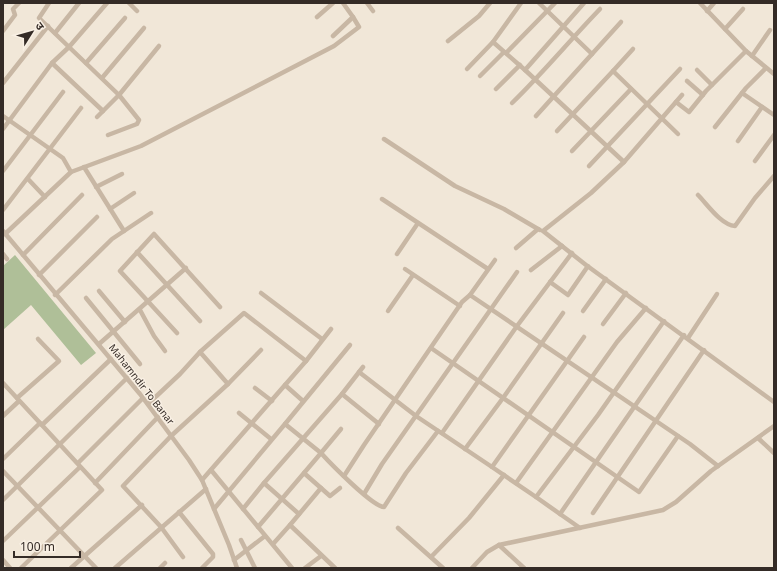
<svg xmlns="http://www.w3.org/2000/svg" width="777" height="571" viewBox="0 0 777 571" font-family="'Noto Sans','Noto Sans Devanagari',sans-serif">
  <style>
    .green { fill: #afbf98 }
    .lines { fill: none; stroke-linecap: round; stroke-linejoin: round }
    .minor { stroke: #c8b7a4; stroke-width: 4.5 }
    .labels { text-anchor: middle; dominant-baseline: central; stroke-width: 3; stroke-linejoin: round; paint-order: stroke }
    .street-label { font-size: 10px; fill: #342b26; stroke: #f9f0e4 }
  </style>
  <rect width="100%" height="100%" fill="#f1e7d8"/>
  <path class="green" d="M15,255L96,353L81,365L31,305L3,330V266Z"/>
  <g class="lines">
    <g class="minor">
      <path d="M49,3L39,18L69,47L107,3"/>
      <path d="M129,3L137,11"/>
      <path d="M367,3L373,11"/>
      <path d="M521,3L493,42L525,70L624,162"/>
      <path d="M700,3L746,51"/>
      <path d="M707,11L714,3"/>
      <path d="M317,17L333,3"/>
      <path d="M725,29L743,9"/>
      <path d="M3,31L15,15L13,9L19,3"/>
      <path d="M55,33L79,3"/>
      <path d="M333,36L353,17L343,3"/>
      <path d="M448,41L479,16L490,3"/>
      <path d="M506,53L555,3"/>
      <path d="M592,54L621,22"/>
      <path d="M752,56L770,30"/>
      <path d="M52,63L103,111"/>
      <path d="M86,63L125,18"/>
      <path d="M467,69L493,42"/>
      <path d="M525,70L584,3"/>
      <path d="M697,70L712,85"/>
      <path d="M613,71L633,49"/>
      <path d="M480,76L504,52"/>
      <path d="M102,78L144,28"/>
      <path d="M687,81L703,95"/>
      <path d="M3,83L48,26"/>
      <path d="M496,89L520,65"/>
      <path d="M742,93L774,115"/>
      <path d="M682,95L624,162L591,193L543,231L586,265L774,402"/>
      <path d="M676,102L689,112L706,91L746,51L774,74"/>
      <path d="M512,103C543,73 570,40 600,9"/>
      <path d="M3,116L63,158L71,172L5,234"/>
      <path d="M536,116L592,54L539,3"/>
      <path d="M97,117L119,95L159,46"/>
      <path d="M715,127L746,88L766,68"/>
      <path d="M3,129L52,63L69,47L119,95L139,120L137,124L108,135"/>
      <path d="M557,131L613,71L678,134"/>
      <path d="M384,139L455,186L504,209L538,229"/>
      <path d="M738,141L762,107"/>
      <path d="M572,151L631,89"/>
      <path d="M755,161L774,135"/>
      <path d="M589,166L680,69"/>
      <path d="M84,167L124,231"/>
      <path d="M3,171L63,92"/>
      <path d="M71,172L141,146L334,46L359,27L353,17"/>
      <path d="M28,179L45,197"/>
      <path d="M96,187L122,174"/>
      <path d="M698,195C707,204 721,225 735,226L755,198L774,176"/>
      <path d="M382,199L488,269"/>
      <path d="M110,209L134,193"/>
      <path d="M3,210L81,108"/>
      <path d="M3,231L140,394L189,460L202,480L229,545L237,568"/>
      <path d="M516,248L538,229L540,230"/>
      <path d="M137,252L200,321"/>
      <path d="M3,254L7,259"/>
      <path d="M397,254L418,223"/>
      <path d="M23,255L82,195"/>
      <path d="M405,269L460,306"/>
      <path d="M531,270L562,246"/>
      <path d="M39,275L97,217"/>
      <path d="M550,282L568,295L588,266"/>
      <path d="M99,291L125,322"/>
      <path d="M261,293L322,339"/>
      <path d="M55,295L112,239L151,213"/>
      <path d="M470,295L495,260"/>
      <path d="M86,298L140,364"/>
      <path d="M140,310L154,336L165,351"/>
      <path d="M388,311L413,275"/>
      <path d="M583,311L606,279"/>
      <path d="M664,321L598,415L536,497L560,514L684,335"/>
      <path d="M603,324L626,293"/>
      <path d="M177,333L120,271L154,234L220,307"/>
      <path d="M688,338L717,294"/>
      <path d="M99,344L186,268"/>
      <path d="M431,348L639,492L678,436"/>
      <path d="M200,352L228,384"/>
      <path d="M359,372L416,416L492,467L584,337"/>
      <path d="M3,383L102,490L21,568"/>
      <path d="M285,385L303,401"/>
      <path d="M255,388L272,401"/>
      <path d="M342,394L379,424"/>
      <path d="M17,398L59,361L38,339"/>
      <path d="M148,404L180,374L200,352L244,313L306,361"/>
      <path d="M239,413L271,439"/>
      <path d="M3,416L19,401"/>
      <path d="M42,425L111,359"/>
      <path d="M341,429L321,453L285,424L350,345"/>
      <path d="M442,433L517,326L572,253"/>
      <path d="M758,438L774,453"/>
      <path d="M465,449L503,398L563,313"/>
      <path d="M3,459L40,423"/>
      <path d="M78,463L143,398"/>
      <path d="M492,467L536,497"/>
      <path d="M211,470L292,568"/>
      <path d="M3,471L96,568"/>
      <path d="M344,476L364,445L462,302L470,295L690,444L718,466"/>
      <path d="M202,480L306,361L331,329"/>
      <path d="M95,483L158,417"/>
      <path d="M264,483L299,514"/>
      <path d="M516,483L617,342L646,308"/>
      <path d="M321,488L290,525L335,568"/>
      <path d="M340,488L330,496L304,473L321,453C330,463 373,507 384,507L406,473L438,431"/>
      <path d="M364,494L382,464L517,272"/>
      <path d="M3,500L127,378"/>
      <path d="M214,509L285,424"/>
      <path d="M243,509L264,483L342,394L363,367"/>
      <path d="M179,512L213,554V557L202,568"/>
      <path d="M593,513L704,350"/>
      <path d="M560,514L580,528"/>
      <path d="M258,527L304,473"/>
      <path d="M398,528L443,568"/>
      <path d="M241,540L255,568"/>
      <path d="M3,541L80,467"/>
      <path d="M273,544L290,525"/>
      <path d="M499,545L524,568"/>
      <path d="M183,557L161,527L123,486L171,436L228,384L261,350"/>
      <path d="M431,557L469,518L504,475"/>
      <path d="M3,560L10,568"/>
      <path d="M234,560L265,536"/>
      <path d="M71,568L142,505"/>
      <path d="M115,568L206,489"/>
      <path d="M160,568L165,563"/>
      <path d="M305,568L321,556"/>
      <path d="M472,568L487,552L499,545L663,510L676,502L711,471L774,426"/>
    </g>
  </g>
  <g class="labels">
    <g class="street-label">
      <text transform="translate(142 384) rotate(52)">Mahamndir To Banar</text>
    </g>
  </g>
  <rect width="777" height="571" fill="none" stroke="#342b26" stroke-width="8"/>
  <g transform="translate(32 32) rotate(53)" stroke="#f9f0e4" stroke-width="3" paint-order="stroke">
  <path d="M0-3L7 15L0 10L-7 15Z" fill="#342b26"/>
  <text y="-6" font-size="11" font-weight="bold" text-anchor="middle" fill="#342b26">उ</text>
  </g>
  <path d="M14 551v6h66v-6" fill="none" stroke="#342b26" stroke-width="2"/>
  <text x="20" y="551" font-size="12" fill="#342b26" stroke="#f9f0e4" stroke-width="3" paint-order="stroke">100 m</text>
</svg>
